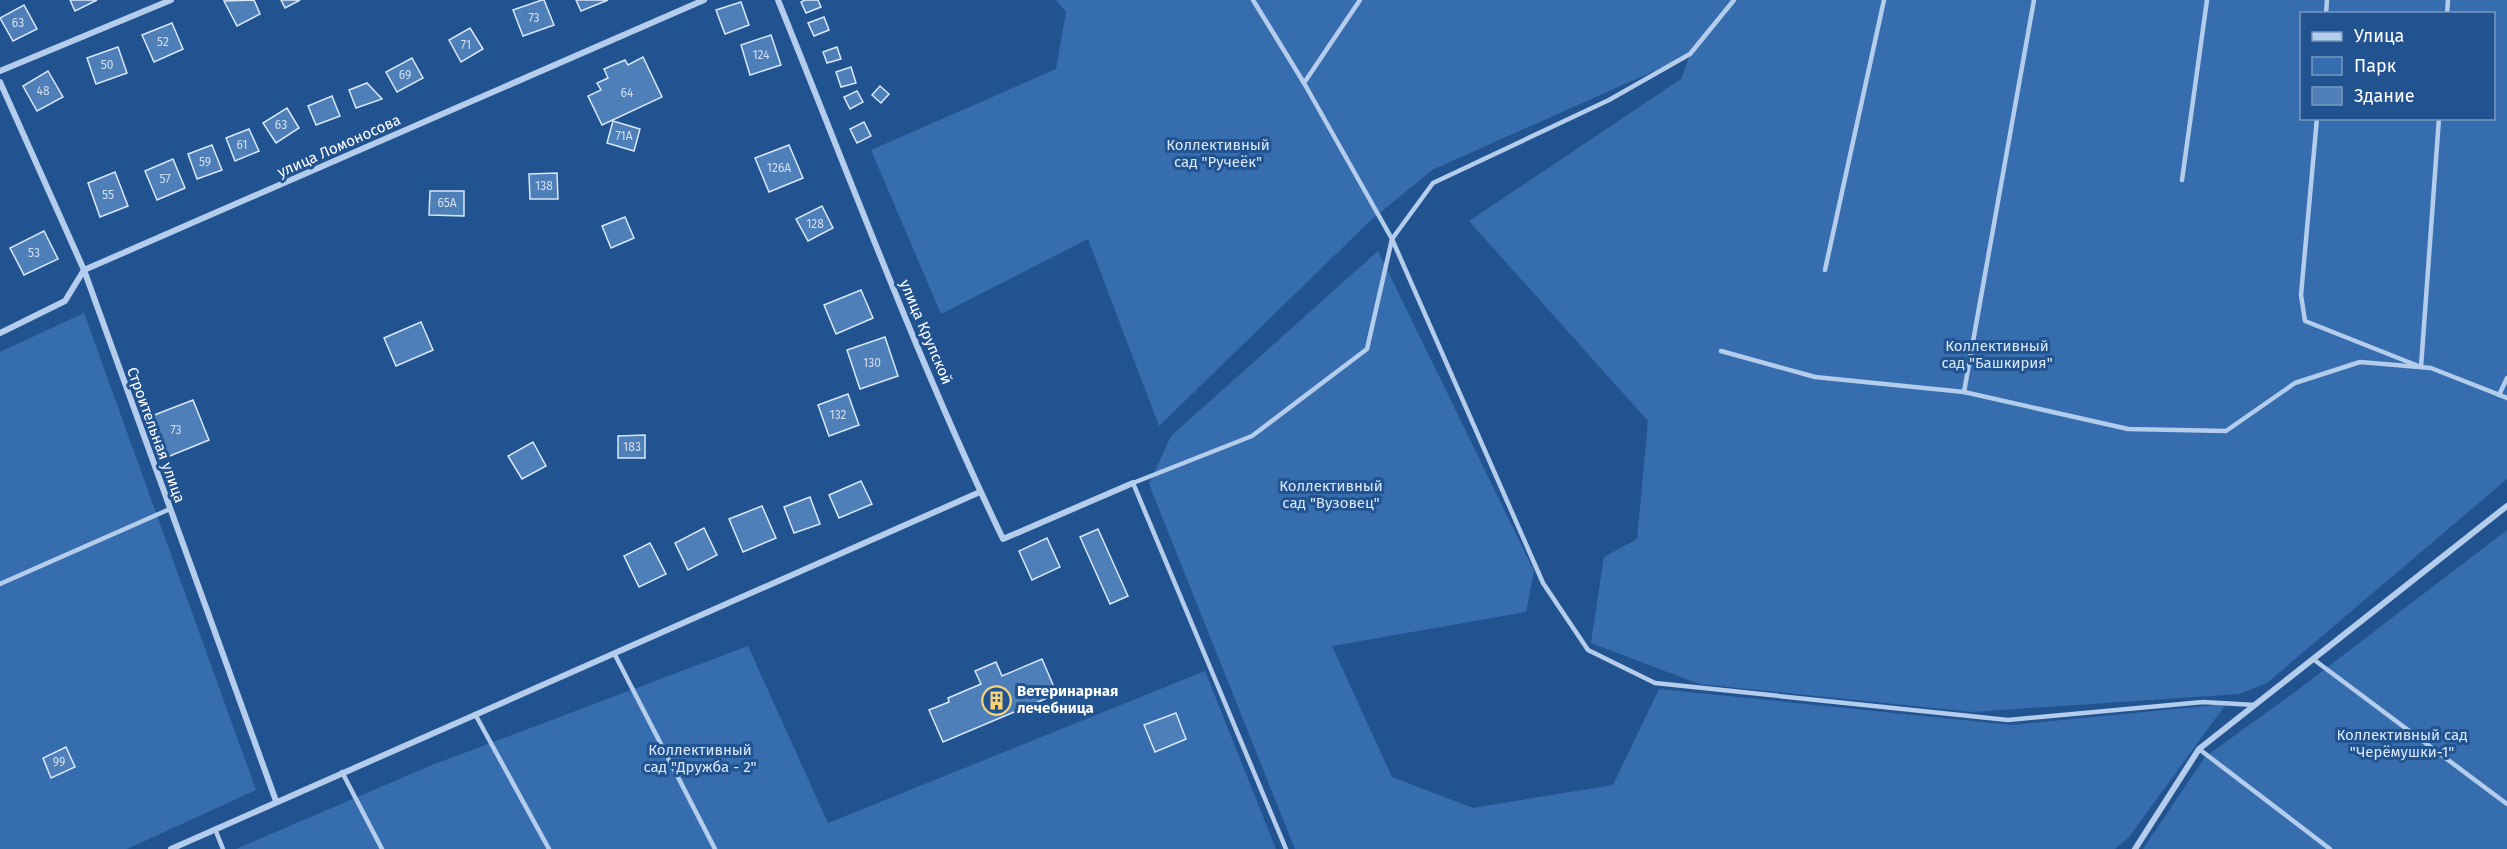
<svg xmlns="http://www.w3.org/2000/svg" width="2507" height="849" viewBox="0 0 2507 849" font-family="'Fira Sans',sans-serif">
  <style>
    .green { fill: #366dae; fill-rule: evenodd }
    .building { fill: #4f7fb9; stroke: #d9e8f9; stroke-width: 1.5 }
    .lines { fill: none; stroke-linecap: round; stroke-linejoin: round }
    .service { stroke: #b4cdec; stroke-width: 4.5 }
    .minor { stroke: #b4cdec; stroke-width: 6 }
    .labels { text-anchor: middle; dominant-baseline: central; stroke-width: 6; stroke-linejoin: round; paint-order: stroke }
    .number-label { font-size: 12px; fill: #d3dfee }
    .park-label { font-size: 15px; fill: #d9e8f9; stroke: #225391 }
    .street-label { font-size: 15px; fill: #fff; stroke: #225391 }
    .poi-label { font-size: 15px; font-weight: bold; fill: #fff; stroke: #225391; text-anchor: start }
  </style>
  <rect width="100%" height="100%" fill="#225391"/>
  <g class="green">
    <path d="M1056,0H2507V479L2267,683L2239,694L1973,712L1699,684L1591,643L1604,557L1637,539L1648,421L1469,221L1681,79L1690,55L1432,170L1370,221L1159,426L1088,239L941,314L871,150L1056,69L1066,12ZM2302,14H2494V118H2302Z"/>
    <path d="M1378,251L1534,571L1526,612L1332,646L1392,777L1473,808L1613,785L1659,689L2012,725L2226,704L2129,837L2115,849H1295L1149,484L1171,436Z"/>
    <path d="M84,313L256,790L127,849H0V352Z"/>
    <path d="M2507,530V849H2143L2205,757L2295,692Z"/>
    <path d="M748,646L828,823L1205,671L1276,849H236L432,765Z"/>
  </g>
  <g class="building">
    <path d="M70,0H97L75,11Z"/>
    <path d="M254,0L260,14L237,26L224,1Z"/>
    <path d="M281,0H300L285,8Z"/>
    <path d="M542,0H544L554,25L523,36L513,10Z"/>
    <path d="M576,0H608L581,11Z"/>
    <path d="M805,0H818L821,7L806,13L801,2Z"/>
    <path d="M741,2L749,25L725,34L716,10Z"/>
    <path d="M24,5L37,29L13,41L0,18Z"/>
    <path d="M824,17L829,30L814,36L808,23Z"/>
    <path d="M172,23L183,49L154,62L142,35Z"/>
    <path d="M470,28L483,49L461,62L449,40Z"/>
    <path d="M771,35L781,65L750,75L741,45Z"/>
    <path d="M118,47L127,73L96,84L87,58Z"/>
    <path d="M837,47L841,59L827,63L823,52Z"/>
    <path d="M643,57L662,97L602,125L588,96L601,90L597,83L608,78L604,69L625,60L628,65Z"/>
    <path d="M412,58L423,78L397,92L386,72Z"/>
    <path d="M851,67L856,83L841,87L836,72Z"/>
    <path d="M48,71L63,97L37,111L23,86Z"/>
    <path d="M367,83L382,99L356,108L349,90Z"/>
    <path d="M880,86L889,94L881,103L872,95Z"/>
    <path d="M857,91L863,102L850,109L844,97Z"/>
    <path d="M332,96L340,116L316,125L308,106Z"/>
    <path d="M287,108L299,128L276,143L263,123Z"/>
    <path d="M613,121L640,129L634,151L607,143Z"/>
    <path d="M864,122L871,136L857,143L850,129Z"/>
    <path d="M249,129L259,151L235,161L226,138Z"/>
    <path d="M212,145L222,170L197,179L188,154Z"/>
    <path d="M789,145L803,178L769,192L755,158Z"/>
    <path d="M173,159L185,188L157,200L145,171Z"/>
    <path d="M115,172L128,206L100,217L88,183Z"/>
    <path d="M557,173L558,199H530L529,174Z"/>
    <path d="M430,191H464V216L429,215Z"/>
    <path d="M822,206L833,228L808,241L796,219Z"/>
    <path d="M625,217L634,238L611,248L602,226Z"/>
    <path d="M44,231L58,259L24,275L10,248Z"/>
    <path d="M861,290L873,318L836,334L824,305Z"/>
    <path d="M421,322L433,350L396,366L384,338Z"/>
    <path d="M885,337L898,376L860,389L847,350Z"/>
    <path d="M848,394L859,425L829,436L818,405Z"/>
    <path d="M193,400L209,440L160,460L144,419Z"/>
    <path d="M645,435V458H618V436Z"/>
    <path d="M533,442L546,466L522,479L508,456Z"/>
    <path d="M861,481L872,504L839,518L829,495Z"/>
    <path d="M810,497L820,524L794,533L784,507Z"/>
    <path d="M762,506L776,538L743,552L729,519Z"/>
    <path d="M704,528L717,555L688,570L675,543Z"/>
    <path d="M1098,529L1128,596L1110,604L1080,537Z"/>
    <path d="M1047,538L1060,567L1032,580L1019,551Z"/>
    <path d="M650,543L666,574L639,587L624,556Z"/>
    <path d="M1042,659L1057,694L943,742L929,710L949,702L948,698L981,684L975,671L996,662L1002,676Z"/>
    <path d="M1176,713L1186,739L1155,752L1144,725Z"/>
    <path d="M66,747L75,767L51,778L43,758Z"/>
  </g>
  <g class="lines">
    <g class="service">
      <path d="M1253,0L1304,83L1392,239L1543,583L1588,650L1655,683L2008,720L2203,702L2255,705"/>
      <path d="M2326,14L2327,0"/>
      <path d="M2447,14L2448,0"/>
      <path d="M1304,83L1360,0"/>
      <path d="M2317,118L2301,295L2305,321L2421,367L2439,118"/>
      <path d="M2182,180L2207,0"/>
      <path d="M1825,270L1884,0"/>
      <path d="M1721,351L1815,377L1964,392L2128,429L2226,431L2295,383L2360,362L2431,368L2507,398"/>
      <path d="M1964,392L2034,0"/>
      <path d="M2499,395L2507,378"/>
      <path d="M0,584L170,509"/>
      <path d="M614,653L715,849"/>
      <path d="M2313,659L2507,804"/>
      <path d="M475,714L549,849"/>
      <path d="M2199,749L2330,849"/>
      <path d="M342,772L382,849"/>
      <path d="M215,829L223,849"/>
      <path d="M1286,849L1133,483L1252,436L1367,349L1392,239L1433,183L1609,100L1690,54L1734,0"/>
    </g>
    <g class="minor">
      <path d="M778,0C851,180 919,364 1003,539L1133,483"/>
      <path d="M0,71L171,0"/>
      <path d="M0,82L84,270L276,801"/>
      <path d="M0,333L65,301L84,270L704,0"/>
      <path d="M171,849L980,492"/>
      <path d="M2135,849L2199,749L2507,506"/>
    </g>
  </g>
  <defs>
    <symbol id="building-ring" viewBox="-11 -11 22 22"><circle r="9.5" fill="#225391" stroke="#f8d276" stroke-width="1.5"/><path d="M-4-6H4V6H1V3H-1V6H-4ZM-2.5-4.3h1.7v1.8h-1.7ZM.8-4.3h1.7v1.8H.8ZM-2.5-1h1.7V.8h-1.7ZM.8-1h1.7V.8H.8Z" fill="#f8d276"/></symbol>
  </defs>
  <g fill-rule="evenodd">
    <use href="#building-ring" x="980" y="684" width="33" height="33"/>
  </g>
  <g class="labels">
    <g class="number-label">
      <text x="534" y="18">73</text>
      <text x="18" y="23">63</text>
      <text x="163" y="42">52</text>
      <text x="466" y="45">71</text>
      <text x="761" y="55">124</text>
      <text x="107" y="65">50</text>
      <text x="405" y="75">69</text>
      <text x="43" y="91">48</text>
      <text x="627" y="93">64</text>
      <text x="281" y="125">63</text>
      <text x="624" y="136">71А</text>
      <text x="242" y="145">61</text>
      <text x="205" y="162">59</text>
      <text x="779" y="168">126А</text>
      <text x="165" y="179">57</text>
      <text x="544" y="186">138</text>
      <text x="108" y="195">55</text>
      <text x="447" y="203">65А</text>
      <text x="815" y="224">128</text>
      <text x="34" y="253">53</text>
      <text x="872" y="363">130</text>
      <text x="838" y="415">132</text>
      <text x="176" y="430">73</text>
      <text x="632" y="447">183</text>
      <text x="59" y="762">99</text>
    </g>
    <g class="park-label">
      <text x="1218" y="145">Коллективный<tspan x="1218" dy="17">сад "Ручеёк"</tspan></text>
      <text x="1997" y="346">Коллективный<tspan x="1997" dy="17">сад "Башкирия"</tspan></text>
      <text x="1331" y="486">Коллективный<tspan x="1331" dy="17">сад "Вузовец"</tspan></text>
      <text x="2402" y="735">Коллективный сад<tspan x="2402" dy="17">"Черёмушки-1"</tspan></text>
      <text x="700" y="750">Коллективный<tspan x="700" dy="17">сад "Дружба - 2"</tspan></text>
    </g>
    <g class="street-label">
      <text transform="translate(339 146) rotate(-24)">улица Ломоносова</text>
      <text transform="translate(926 332) rotate(67)">улица Крупской</text>
      <text transform="translate(156 435) rotate(70)">Строительная улица</text>
    </g>
    <g class="poi-label">
      <text x="1017" y="691">Ветеринарная<tspan x="1017" dy="17">лечебница</tspan></text>
    </g>
  </g>
  <rect x="2300" y="12" width="195" height="108" fill="#225391" stroke="#7a98bd" stroke-width="1.5"/>
  <rect x="2312" y="32" width="30" height="9" fill="#b4cdec" stroke="#7a98bd" stroke-width="1.5"/>
  <text x="2354" y="42" font-size="18" fill="#ffffff">Улица</text>
  <rect x="2312" y="57" width="30" height="18" fill="#366dae" stroke="#7a98bd" stroke-width="1.5"/>
  <text x="2354" y="72" font-size="18" fill="#ffffff">Парк</text>
  <rect x="2312" y="87" width="30" height="18" fill="#4f7fb9" stroke="#7a98bd" stroke-width="1.5"/>
  <text x="2354" y="102" font-size="18" fill="#ffffff">Здание</text>
</svg>
